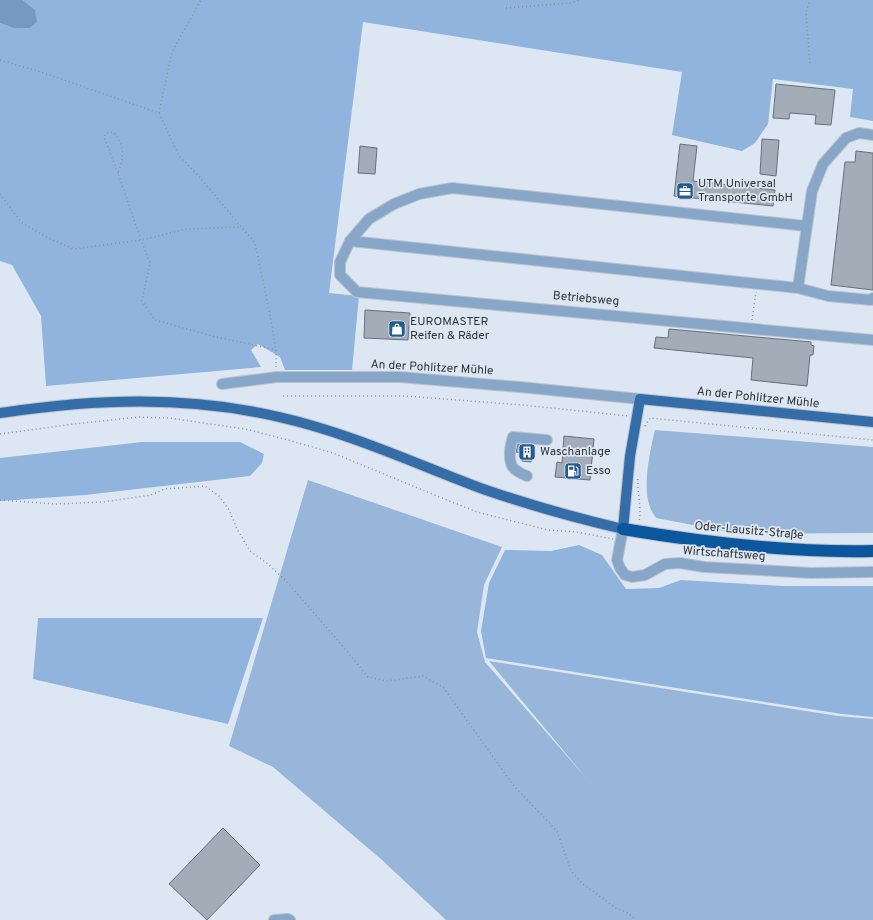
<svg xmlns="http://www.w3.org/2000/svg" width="873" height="920" viewBox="0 0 873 920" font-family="Overpass,sans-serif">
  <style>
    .green { fill: #97b6da }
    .forest { fill: #90b4dd }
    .water { fill: #7699c1 }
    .building { fill: #a3adb8; stroke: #67707a }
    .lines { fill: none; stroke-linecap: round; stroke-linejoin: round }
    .minor-casing { stroke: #bac3ce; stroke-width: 12 }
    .major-casing { stroke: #bac3ce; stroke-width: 12 }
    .highway-casing { stroke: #bac3ce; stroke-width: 14 }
    .path { stroke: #8a929a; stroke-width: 1.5; stroke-dasharray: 1 3; stroke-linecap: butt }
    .minor { stroke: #88a6c7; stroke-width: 10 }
    .major { stroke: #356da9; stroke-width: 10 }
    .highway { stroke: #0a579d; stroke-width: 12 }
    .labels { text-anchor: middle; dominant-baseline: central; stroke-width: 3.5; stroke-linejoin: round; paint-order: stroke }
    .poi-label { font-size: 12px; fill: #2f3338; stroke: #dde7f3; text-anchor: start }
    .street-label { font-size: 12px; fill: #2f3338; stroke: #dde7f3 }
  </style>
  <rect width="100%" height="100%" fill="#dde7f3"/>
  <g class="green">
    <path d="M655,430L873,447V533L740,534L656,518C654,514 651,511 650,507C642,488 650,450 655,430Z"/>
    <path d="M308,480L502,547L484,585L477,632L485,662L587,779L489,661L838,716L873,719V920H446L382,860L273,767L229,746Z"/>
  </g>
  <g class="forest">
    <path d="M23,0H873V121L850,117L853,89L773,79L768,124L755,143L742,151L672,135L682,72L363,22L329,293L359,296L352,370H285L280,357L258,344L251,350L261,367L46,386L41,316L12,265L0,261V23L13,28L35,10Z"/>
    <path d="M142,442H240L264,454L262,463L250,476L85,495L0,501V458Z"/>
    <path d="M579,545L602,555L626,589L659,588L681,580L783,586H873V717L842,714L486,658L481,631L489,583L505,550L551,551Z"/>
    <path d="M38,618H263L228,724L33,679Z"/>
  </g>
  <path class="water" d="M0,0H23L35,10L37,22L30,28H13L0,23Z"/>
  <g class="building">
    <path d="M776,84L835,90L831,125L815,124L816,115L790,113L789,119L773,118Z"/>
    <path d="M762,139L779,140L776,176L760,174Z"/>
    <path d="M680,144L697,146L693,181L775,190L773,206L674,196Z"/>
    <path d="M360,146L377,148L375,174L358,173Z"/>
    <path d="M856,151L873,153V290L831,285L845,162H855Z"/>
    <path d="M365,310L410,313L408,340L364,338Z"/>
    <path d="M669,329L811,342V345L814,346L813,355H810L807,386L751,380L753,358L654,348L656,337L668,338Z"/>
    <path d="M564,436L594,439L590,480L555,477L557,462L562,463Z"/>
    <path d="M518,444L533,445L531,462L522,461V453L516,452Z"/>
    <path d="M223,828L260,865L207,920L169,884Z"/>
  </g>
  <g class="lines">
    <defs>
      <g id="minor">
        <path d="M806,226L452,188L419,194L394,204L369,219L350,241L340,262V275L357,292L873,340"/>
        <path d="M350,241L798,288L828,296L871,300L873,298"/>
        <path d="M798,288L812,191L823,164L846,138L859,133L873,135"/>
        <path d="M222,384L277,377H400L520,387L640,399"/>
        <path d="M527,476C512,470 509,466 510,450C511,445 511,441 513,437L547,440"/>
        <path d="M623,529L617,560L620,568L625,575L632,577L645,575L665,564L680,563L704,567L811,573L873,572"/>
        <path d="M274,920L288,919L290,920"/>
      </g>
      <path id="major" d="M0,413C95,399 185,395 279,417C350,433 416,464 483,489C529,505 576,518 623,529L630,456L640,399L873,422"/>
      <path id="highway" d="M623,529C706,543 789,553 873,551"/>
    </defs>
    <use href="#minor" class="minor-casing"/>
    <use href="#major" class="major-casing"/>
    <use href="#highway" class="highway-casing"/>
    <g class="path">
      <path d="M506,8L571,3L579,0"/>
      <path d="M0,60L44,73L159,113L179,156L196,173L255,243L270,315L276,350V367"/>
      <path d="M810,63L806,12L810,0"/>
      <path d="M159,113L172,52L201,0"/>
      <path d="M118,173L104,137L106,133L113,132C125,144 124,158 118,173L141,240L150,263L142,301L155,320L212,336L276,350"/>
      <path d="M0,194L21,222L46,237L74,249L141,240L187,229L241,227"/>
      <path d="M752,320L756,292"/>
      <path d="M283,396H405L522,405L629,416"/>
      <path d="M645,426L650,418L873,440"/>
      <path d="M0,434L74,424L139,417L169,418L245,429L288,440L333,453L442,498L477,512L548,530L576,532L613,539"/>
      <path d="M638,479C637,493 642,507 639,521"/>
      <path d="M0,500L55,504L103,502L151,495L164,489L205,486L219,496L229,510L237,529L250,551L268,564L285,580L335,637L368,677L387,681L423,676L443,687L514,786L557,831L571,871L583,884L616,908L628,913L636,920"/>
    </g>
    <use href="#minor" class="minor"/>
    <use href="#major" class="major"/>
    <use href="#highway" class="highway"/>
  </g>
  <defs>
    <symbol id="office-square" viewBox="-11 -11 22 22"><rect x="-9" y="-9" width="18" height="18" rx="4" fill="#245a92" stroke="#dde7f3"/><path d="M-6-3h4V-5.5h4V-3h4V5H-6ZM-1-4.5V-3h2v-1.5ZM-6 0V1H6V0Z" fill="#fff"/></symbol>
    <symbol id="shop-square" viewBox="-11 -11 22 22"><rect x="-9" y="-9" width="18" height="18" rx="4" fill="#245a92" stroke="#dde7f3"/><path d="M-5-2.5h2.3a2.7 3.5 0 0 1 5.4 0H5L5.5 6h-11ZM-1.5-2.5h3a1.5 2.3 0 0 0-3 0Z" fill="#fff"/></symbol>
    <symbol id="building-square" viewBox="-11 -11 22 22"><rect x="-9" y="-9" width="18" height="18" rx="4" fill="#245a92" stroke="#dde7f3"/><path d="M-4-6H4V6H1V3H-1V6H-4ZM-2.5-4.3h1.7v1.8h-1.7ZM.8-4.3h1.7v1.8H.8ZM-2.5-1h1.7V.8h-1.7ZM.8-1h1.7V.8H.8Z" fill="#fff"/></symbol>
    <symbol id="fuel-square" viewBox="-11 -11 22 22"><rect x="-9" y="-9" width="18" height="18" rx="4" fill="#245a92" stroke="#dde7f3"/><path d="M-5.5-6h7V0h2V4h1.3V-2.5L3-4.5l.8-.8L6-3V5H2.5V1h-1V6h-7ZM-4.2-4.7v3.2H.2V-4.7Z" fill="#fff"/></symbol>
  </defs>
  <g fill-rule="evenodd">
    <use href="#office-square" x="675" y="181" width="20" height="20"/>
    <use href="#shop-square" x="387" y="319" width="20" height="20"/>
    <use href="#building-square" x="517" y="442" width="20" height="20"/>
    <use href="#fuel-square" x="563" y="461" width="20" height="20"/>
  </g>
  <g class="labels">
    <g class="poi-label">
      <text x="698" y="184">UTM Universal<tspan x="698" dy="14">Transporte GmbH</tspan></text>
      <text x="410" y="322">EUROMASTER<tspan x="410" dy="14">Reifen &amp; Räder</tspan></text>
      <text x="540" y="452">Waschanlage</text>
      <text x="586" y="471">Esso</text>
    </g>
    <g class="street-label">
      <text transform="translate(586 299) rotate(5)">Betriebsweg</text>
      <text transform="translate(432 368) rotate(3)">An der Pohlitzer Mühle</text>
      <text transform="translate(758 398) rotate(6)">An der Pohlitzer Mühle</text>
      <text transform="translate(749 531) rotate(5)">Oder-Lausitz-Straße</text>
      <text transform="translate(724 554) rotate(4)">Wirtschaftsweg</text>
    </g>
  </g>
</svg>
